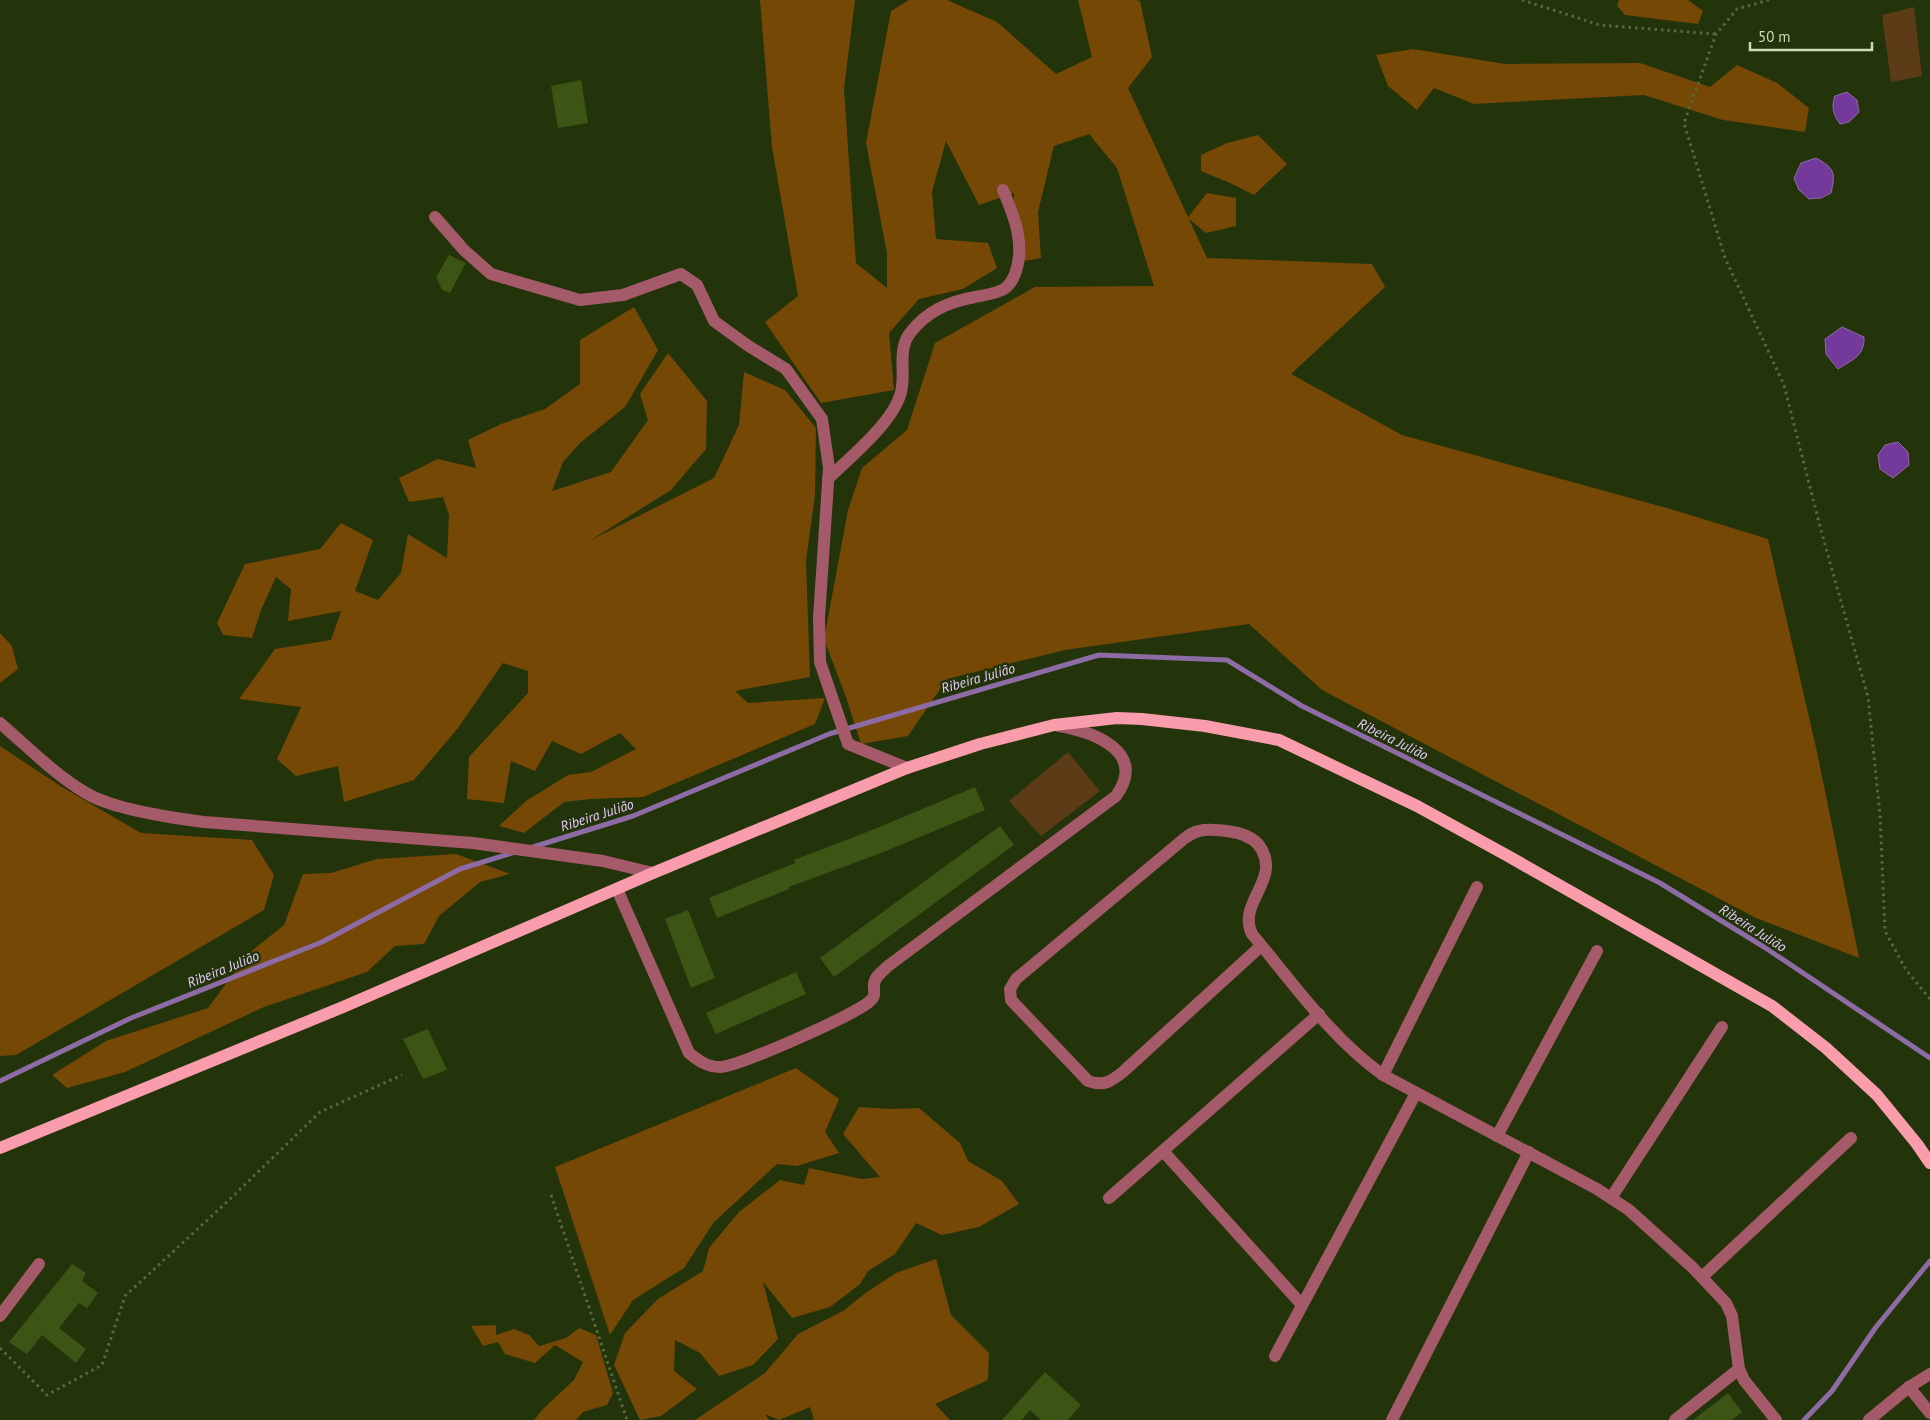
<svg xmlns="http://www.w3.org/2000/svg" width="1930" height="1420" viewBox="0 0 1930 1420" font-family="'PT Sans',sans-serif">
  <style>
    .green { fill: #5b3c17 }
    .forest { fill: #754806 }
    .water { fill: #733a9c; stroke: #8d6ba4 }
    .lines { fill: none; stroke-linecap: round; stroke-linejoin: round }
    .stream { stroke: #8d6ba4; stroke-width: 5 }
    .building { fill: #3c5414 }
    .path { stroke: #586940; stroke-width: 3; stroke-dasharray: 2.5 4; stroke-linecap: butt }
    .minor { stroke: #a45a69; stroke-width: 12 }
    .major { stroke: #f99dad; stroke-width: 12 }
    .labels { text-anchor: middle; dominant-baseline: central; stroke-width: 5; stroke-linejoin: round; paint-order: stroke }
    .water-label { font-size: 14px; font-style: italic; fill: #e5cbfe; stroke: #23330a }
  </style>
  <rect width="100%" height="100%" fill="#23330a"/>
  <g class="green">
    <path d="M1914,7L1922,76L1891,82L1882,15Z"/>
    <path d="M1068,752L1100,791L1041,836L1009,801Z"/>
  </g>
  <g class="forest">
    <path d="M760,0H855L844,89L856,263L887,288V253L866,143L891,11L909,0H947L997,22L1056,74L1092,57L1078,0H1136L1140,1L1152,57L1128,88L1188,217L1207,193L1236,198V226L1206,233L1189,219L1207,258L1372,264L1385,287L1291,374L1402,435L1674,510L1768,539L1817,752L1859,958L1756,918L1322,690L1249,624L1065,650L947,679L908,736L861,744L846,697L824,639L848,510L862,468L907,430L935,343L1035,287L1154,286L1117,168L1089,134L1054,146L1038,212L1041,258L1024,261L1013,228L1014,193L979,205L946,141L932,192L936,239L988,243L997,268L963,289L919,299L889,333L894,390L821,403L765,322L798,296L772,147Z"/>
    <path d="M1619,0H1688L1703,11L1698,24L1625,15L1617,6Z"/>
    <path d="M1413,49L1505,64L1640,63L1710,87L1737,65L1777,83L1809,108L1805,132L1723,120L1644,95L1474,104L1434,88L1417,110L1388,86L1376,55Z"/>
    <path d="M1258,135L1287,164L1254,195L1230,183L1201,171V155L1227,143Z"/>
    <path d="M634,307L658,350L625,407L580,443L563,462L552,491L611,472L648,420L640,394L668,353L707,401L706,449L671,490L591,540L714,478L739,425L744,372L785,390L816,428L815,495L806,561L810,677L735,691L748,703L825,698L815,724L643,797L591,799L564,802L524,833L499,826L526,801L568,775L591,772L636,749L620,733L581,754L552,741L535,771L511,761L504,803L467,799L469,757L528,693V671L503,663L458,728L414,780L344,802L338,766L296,776L277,759L301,707L239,699L275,649L331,640L341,611L288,621L291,589L276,577L261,610L252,638L223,635L217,623L245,564L320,549L341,523L373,540L355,591L378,600L401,573L408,534L447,558L449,515L443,497L409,502L399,478L438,459L476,468L468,440L501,424L545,409L580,384V340Z"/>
    <path d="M0,633L12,646L18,669L0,683Z"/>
    <path d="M0,746L62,787L141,833L252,840L274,875L264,910L16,1055L0,1056Z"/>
    <path d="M456,854L510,874L480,882L439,916L424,944L395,946L367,972L264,1007L125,1072L67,1088L52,1075L106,1041L208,1008L249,953L284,925L303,874L331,873L377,859Z"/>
    <path d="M796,1068L839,1099L825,1132L839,1153L797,1166L777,1164L714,1222L684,1268L633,1300L610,1335L555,1167Z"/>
    <path d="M859,1107L892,1109L919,1108L960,1143L968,1161L1002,1181L1019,1204L979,1227L942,1235L916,1223L895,1254L868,1271L860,1284L830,1307L792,1318L763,1282L778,1339L753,1365L719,1376L700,1353L675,1340L674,1371L697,1389L661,1416L640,1420L614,1365L625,1333L658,1299L703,1271L709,1248L739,1212L780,1180L804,1185L809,1168L862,1179L880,1177L843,1134Z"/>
    <path d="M936,1259L951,1315L989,1353L988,1380L935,1404L950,1420H814L810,1407L779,1420L765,1414L769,1420H695L765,1373L798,1334L843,1311L867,1292L896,1273Z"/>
    <path d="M496,1325V1335L514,1329L529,1335L539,1346L566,1338L579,1328L596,1335L613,1393L607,1405L583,1412L576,1420H534L543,1409L574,1380L583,1362L555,1345L535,1363L505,1354L498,1342L483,1346L471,1326Z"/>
  </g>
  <g class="water">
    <path d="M1847,92L1857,100L1859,112L1849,122L1840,124C1833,114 1831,107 1835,96Z"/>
    <path d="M1816,158C1834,168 1836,172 1831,193L1821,198L1809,199L1799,190L1794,178L1801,163Z"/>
    <path d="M1842,327L1864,337C1865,356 1852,360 1838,369L1826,354L1825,339Z"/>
    <path d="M1898,442L1908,452L1909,465L1893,478L1880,469L1878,455L1885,445Z"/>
  </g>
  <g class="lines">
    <g class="stream">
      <path d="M533,847L633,816L829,734L1099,655L1227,660L1302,706L1660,883L1764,947L1930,1058"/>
      <path d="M0,1081L131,1018L322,942L460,869L515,852"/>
      <path d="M1804,1420L1832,1391L1876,1327L1930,1261"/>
    </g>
  </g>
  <g class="building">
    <path d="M581,80L588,123L558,128L551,86Z"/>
    <path d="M449,255L466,263L450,293L442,290L436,277Z"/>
    <path d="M975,787L985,810L881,853L789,887V889L717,918L709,898L795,863L794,860L872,830Z"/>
    <path d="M1000,826L1014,845L834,977L820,958Z"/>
    <path d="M688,910L715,978L691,988L665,919Z"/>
    <path d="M796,972L806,994L716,1034L706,1013Z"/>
    <path d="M428,1029L447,1070L423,1079L403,1039Z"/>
    <path d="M72,1264L86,1273L82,1281L98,1293L87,1308L79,1303L59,1328L86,1349L76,1363L42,1335L27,1354L9,1342Z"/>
    <path d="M1045,1372L1081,1405L1068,1420H1041L1030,1410L1022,1420H1002Z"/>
    <path d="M1728,1393L1742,1412L1732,1420H1693Z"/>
  </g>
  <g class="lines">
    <g class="path">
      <path d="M1522,0L1600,25L1716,34"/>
      <path d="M1769,0L1737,9L1716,34L1684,123L1725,258L1784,385L1822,534L1868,697L1880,815L1885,931L1906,970L1930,999"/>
      <path d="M551,1195L627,1420"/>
      <path d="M0,1348L47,1395L102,1365L125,1296L229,1200L320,1112L402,1075"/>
    </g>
    <g class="minor">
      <path d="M435,217L464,250L491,274L580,300L623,295L681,274L697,285L714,321L747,345L786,369L822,419L829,468L819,618L820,662L848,744L907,768"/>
      <path d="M828,479C850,457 894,422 901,392C906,373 897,350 910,333C927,311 948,302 975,297C984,295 996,294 1004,289C1009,286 1013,279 1015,274C1026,245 1014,216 1003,190"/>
      <path d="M0,723C28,747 54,774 86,793C112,809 173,818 204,822L473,843L603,861L653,873"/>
      <path d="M617,889L689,1053C699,1061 707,1067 720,1067C738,1067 857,1014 870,1001C877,995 873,991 874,984C875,976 883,971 888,966L1116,796C1148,752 1094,732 1059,726"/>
      <path d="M1261,946L1124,1071C1112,1081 1104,1087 1088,1081L1011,1000L1010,989L1016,979L1185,838C1189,835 1194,832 1199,831C1209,828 1227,831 1238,833C1248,836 1257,840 1262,850C1279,881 1237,904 1252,934C1292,982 1332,1039 1383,1075L1597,1189L1629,1210L1692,1267L1726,1303L1732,1316L1739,1369L1744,1380L1776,1420"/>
      <path d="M1383,1075L1477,887"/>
      <path d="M1497,1136L1597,951"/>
      <path d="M1163,1151L1302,1305"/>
      <path d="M1109,1198L1319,1014"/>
      <path d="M1611,1198L1722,1027"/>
      <path d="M1702,1277L1851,1138"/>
      <path d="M0,1316L39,1264"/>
      <path d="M1275,1356L1416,1093"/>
      <path d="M1909,1387L1930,1413"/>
      <path d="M1392,1420L1529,1152"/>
      <path d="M1675,1420L1739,1369"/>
      <path d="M1869,1420L1909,1387L1930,1374"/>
    </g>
    <path class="major" d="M0,1148L343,1007L653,873L907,768L980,744L1054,725L1117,718L1142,719L1205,726L1279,740L1417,806L1508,856L1772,1006L1826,1048L1877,1095L1917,1144L1930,1163"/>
  </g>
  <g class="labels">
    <g class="water-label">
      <text transform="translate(978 678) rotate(-16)">Ribeira Julião</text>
      <text transform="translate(1393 739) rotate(26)">Ribeira Julião</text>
      <text transform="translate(597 815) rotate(-18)">Ribeira Julião</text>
      <text transform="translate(1753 928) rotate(32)">Ribeira Julião</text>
      <text transform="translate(223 969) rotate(-22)">Ribeira Julião</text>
    </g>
  </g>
  <path d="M1750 42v8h122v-8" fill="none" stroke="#caddb6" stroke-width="2.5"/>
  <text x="1758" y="42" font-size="15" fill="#caddb6" stroke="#23330a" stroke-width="4" paint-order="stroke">50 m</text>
</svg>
